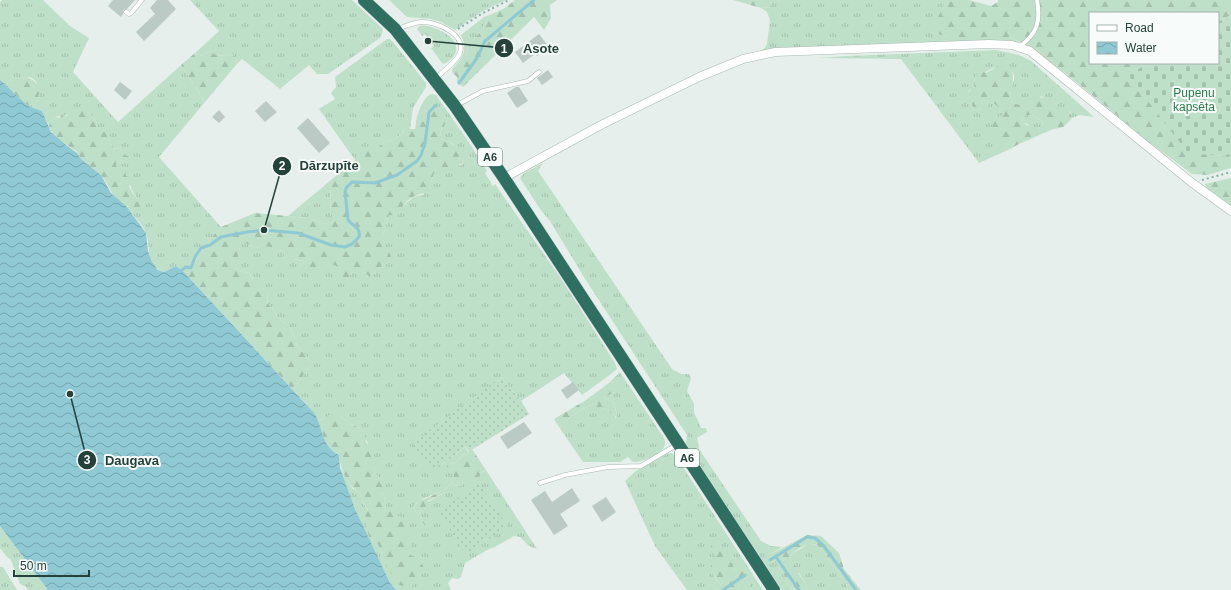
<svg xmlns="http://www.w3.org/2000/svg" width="1231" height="590" viewBox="0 0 1231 590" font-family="Helvetica,sans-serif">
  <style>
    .grass { fill: url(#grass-tufts) }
    .forest { fill: url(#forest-firs) }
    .cemetery { fill: url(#cemetery-stones) }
    .garden { fill: url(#garden-dots) }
    .water { fill: url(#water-waves) }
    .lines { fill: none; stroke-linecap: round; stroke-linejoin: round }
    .stream { stroke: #8ec9d4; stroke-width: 3 }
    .building { fill: #bbcac4 }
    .lane-casing { stroke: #a8b8b2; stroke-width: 5 }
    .street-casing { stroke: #a8b8b2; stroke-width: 9 }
    .highway-casing { stroke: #c2cac8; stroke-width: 13 }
    .path { stroke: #86b3a5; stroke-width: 2; stroke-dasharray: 2 3; stroke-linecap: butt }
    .lane { stroke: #fff; stroke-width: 4 }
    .street { stroke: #fff; stroke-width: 8 }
    .highway { stroke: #2f6f62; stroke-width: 12 }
    .labels { text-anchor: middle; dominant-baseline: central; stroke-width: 4; stroke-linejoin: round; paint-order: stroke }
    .shield { fill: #f7fbf9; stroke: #637a73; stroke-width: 1 }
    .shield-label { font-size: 11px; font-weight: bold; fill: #24423a }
    .park-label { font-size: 12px; fill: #2d7a4b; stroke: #f7fbf9 }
    .leader { fill: none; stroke: #24423a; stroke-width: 1.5 }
    .callout-dot { fill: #24423a; stroke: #f7fbf9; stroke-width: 1.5 }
    .mark-label { font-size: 12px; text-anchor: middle; font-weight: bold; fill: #fff }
    .callout-label { font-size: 13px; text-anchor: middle; font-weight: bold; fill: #24423a; stroke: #f7fbf9; stroke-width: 4; stroke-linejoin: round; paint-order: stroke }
  </style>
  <defs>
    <pattern id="grass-tufts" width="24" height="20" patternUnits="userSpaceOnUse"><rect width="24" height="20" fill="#bfe0c8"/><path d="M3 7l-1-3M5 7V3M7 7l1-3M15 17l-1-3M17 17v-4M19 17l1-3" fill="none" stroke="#a4c1ad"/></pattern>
    <pattern id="forest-firs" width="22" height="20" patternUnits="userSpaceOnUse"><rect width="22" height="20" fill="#bfe0c8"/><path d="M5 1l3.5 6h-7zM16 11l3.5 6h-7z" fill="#a4c1ad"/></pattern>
    <pattern id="cemetery-stones" width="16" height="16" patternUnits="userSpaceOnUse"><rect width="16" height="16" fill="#bfe0c8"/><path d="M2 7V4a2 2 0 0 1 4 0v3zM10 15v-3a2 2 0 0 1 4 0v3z" fill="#a4c1ad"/></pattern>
    <pattern id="garden-dots" width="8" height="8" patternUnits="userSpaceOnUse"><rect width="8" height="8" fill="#bfe0c8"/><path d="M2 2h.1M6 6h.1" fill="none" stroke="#a4c1ad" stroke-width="1.8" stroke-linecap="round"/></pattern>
    <pattern id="water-waves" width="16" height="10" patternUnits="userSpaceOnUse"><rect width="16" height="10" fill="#8ec9d4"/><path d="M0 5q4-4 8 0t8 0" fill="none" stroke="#74a5ad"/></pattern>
  </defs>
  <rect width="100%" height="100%" fill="#e6efeb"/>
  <g class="grass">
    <path d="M2,0H43L70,26L89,38L73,72L118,122L181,65L205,102L159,157L221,227L210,239L208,248C195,253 198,261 191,269C190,271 188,272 186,274L182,270L176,266L164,272C145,265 151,247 146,233C144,226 132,214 127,207H132L138,202V199C131,192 131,184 126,176C123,171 117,170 116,164L121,160L126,163L124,154L120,148L115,149L110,143L109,136L103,132L96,133V129L97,123L88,111L55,117L49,126L42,111L28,106L36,104C41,96 40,76 26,77C24,77 12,81 8,81L7,87L0,80V2Z"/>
    <path d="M190,0H352L383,29L382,34L380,38L328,74H317L309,65L280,89L242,59L236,65L237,60L233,54L219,56L208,51L202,56L195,53L219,31Z"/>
    <path d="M389,0H506L483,11L455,30L441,22L430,19L407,17Z"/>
    <path d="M780,0H946L932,32L949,37H1009L1019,42L762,52L760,51L765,48L767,44L770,20L767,12L761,8L770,7L771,1H778Z"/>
    <path d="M490,15L481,31L469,45L465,58L460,63L453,68C463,57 468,50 461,35L484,17Z"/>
    <path d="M419,26C438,23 476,47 444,64L442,63L431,48L434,46L425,34L422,36L417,29Z"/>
    <path d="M387,39H390L393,42L426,83V87L413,108L410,129H405C403,132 399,136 396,138C385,143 383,139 376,153L370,151L355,160L319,109L335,99L331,93L336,87L335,77Z"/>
    <path d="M996,50L1019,55L1031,61L1094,117L1080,115L1072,118L1071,112L1059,107L1052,99H1046L1041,96L1033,107L1025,109L1020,105L1013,103C1007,94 1012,88 1014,79C1015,75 1013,73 1011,70C1001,59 984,74 974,79V84L975,89H970L968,93L973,99L972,105L974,111H977L990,102L1003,106L1005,143L1007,147L1010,149L979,163L901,59L819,58L847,56Z"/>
    <path d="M432,94L436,95L468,141L487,171L485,173L493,186L495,184L562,280L615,363L617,369L611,374L582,395L564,373L521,401L501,377L441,465L465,447L469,453L467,455L464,454L455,463L449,464L454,472L453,482L444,490L420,500L413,507L425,526H426L419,512L428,505V502L447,491L453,485L459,486L486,470L537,549L529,546L520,537L514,536L495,547L489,549L465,563L461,577L458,579L452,578L448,583L451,590H396L390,583L370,543L355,509L340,468L352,488L361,494L363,502L368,511L383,559L414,579L417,564L409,553L406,535L395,517L386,510L384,495L381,492L380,479L374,472C376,458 367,444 363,430L351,424L338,415H330L318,421L315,414L293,390L312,363L298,347L292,330L277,316L274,310L267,303L268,293L253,280L249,273L238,271L235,263L229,257H238L240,245L245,243L257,248C266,241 269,246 276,252L282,250L285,252L284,257L303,261L320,271L331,263L341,268V277L347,279L353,272H363L370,277L383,265L389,263L391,256L389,251L383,250V236L389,215C393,212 399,209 403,206C410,200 413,195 423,195L431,182L436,168L461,165L464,163L453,144L442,139L440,132L445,125L432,106L417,116C420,108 424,96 432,94Z"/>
    <path d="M1026,115H1032L1034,117L1041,120L1043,125L1053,126L1058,128L1051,130L1019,144V138L1021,137L1029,124L1021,123L1022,118Z"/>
    <path d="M543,163L538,171L672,369L681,374H689L691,378L687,391L694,404V412L701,428H706L707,432L697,438L699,449L761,541L771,546L782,547L771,554L777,566L785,576L789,586L794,590H782L686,444L687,435L587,282L550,221L540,209L520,178L524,173Z"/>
    <path d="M331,180L330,212L335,218L333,222L323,224L308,217L296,218L288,216Z"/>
    <path d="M620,372L660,432C662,435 666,440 665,444C665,453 641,463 633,462L628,457L620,462H583L559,427C570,417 583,407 597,403L600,410L604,408L613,414L616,418L617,414L613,402L604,398L614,392L615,383L610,382Z"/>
    <path d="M671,453L675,455L763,590H737L740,586L737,572C730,567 726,559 717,558L712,571L715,578L721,585L715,590H687L655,546L625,481L636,471L667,454Z"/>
    <path d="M0,526L48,590H28L26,587L20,584L11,560L6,556L0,548Z"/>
    <path d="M809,544L818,545L846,583L848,590H807L806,584L789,558L793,553Z"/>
    <path d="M0,567H3L17,590H0Z"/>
  </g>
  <g class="forest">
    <path d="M515,0H557L550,5L551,18L544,30L534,17L463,87L457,82V77L452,72L453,68L460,63L465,58L469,45L481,31L490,15L505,8Z"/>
    <path d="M733,0H780L778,1H771L770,7L761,8Z"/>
    <path d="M946,0H969L991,6L998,2V0H1231V15L1218,22V13H1090V63H1149L1129,75L1188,152L1231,157V168L1208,175L1192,174L1150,143L1079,84L1031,47L1009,37H949L931,32Z"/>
    <path d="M208,51L219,56L233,54L237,60L236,65L205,102L181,65L195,53L202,56Z"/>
    <path d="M1002,65C1018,68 1011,80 1013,90L1010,93L1011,99L1013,103L1020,105L1025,109L1033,107C1035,92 1041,99 1052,99L1059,107C1067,107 1071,110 1072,118C1069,121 1064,129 1058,128C1053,128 1053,126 1048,128L1043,125L1041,120L1034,117L1032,115H1026L1022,118L1021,123L1035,127V132L1032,137L1027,139L1021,137L1019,138V144L1010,149L1007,147L1005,143L1000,145C994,141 992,139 990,132L993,127L991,123L994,117L1003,116V107H998L994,103L990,102L987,108H981L977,111H974L972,105L973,99L968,97V93L971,89H975C973,83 974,79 977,73L982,71L986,73L996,67Z"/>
    <path d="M26,77C36,80 35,84 43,88L42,93H39L38,100L36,104L28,106L7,87L8,81Z"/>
    <path d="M432,106L445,119V125L440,132L442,139C460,147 456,147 464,163L441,172L436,168L431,182V190C424,194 421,193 415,196C407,199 400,208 398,216L389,215L383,236V250L389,251L391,256L389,263L383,265L370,277L363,272H353L347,279L341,277V268L331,264L320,271L309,268L303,261L295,259L289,260L283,257L285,252L282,250L276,252C269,247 265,241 257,248L245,243L240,246L238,257H229L235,263L238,271L249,273L253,280L262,282L268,293L267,303L274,310L277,316L292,330L298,347L312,363L293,390L186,274C188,272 190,271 191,269C198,261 195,253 208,248L210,239L221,227L255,213L288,216L296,218L308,217L323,224L333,222L335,218L330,213L331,180L355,160L359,150L367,146L370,151L376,152C383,139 385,143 396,138C400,136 403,132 405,129H415L417,116Z"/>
    <path d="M72,108H83L88,111L97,123L96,129V133L100,131L104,132L109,129L110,143L115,149L120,148L124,154L131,158L125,163L121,160L116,164L117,167L120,170L123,166L125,167L126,176L129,177L131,182L129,186L133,194L138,199V202L141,205L139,212H134L132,207C115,207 110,185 101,175C96,170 89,166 83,161C80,158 79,154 76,151C66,144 53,138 49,126L55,117L59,118L62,115L67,116Z"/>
    <path d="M1231,178V206L1207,189L1205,184Z"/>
    <path d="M610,382L615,383L617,387L614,392L604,398L613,402L618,418L604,408L597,413H594L593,409L598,405L597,403C583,407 570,417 559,427L554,419L586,400Z"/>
    <path d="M330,415H338L351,424L363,430L366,434V442C375,451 376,460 374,472L380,479V483L383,486L381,492L384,495L386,510L396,511L395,516L402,517L408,528L406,535L411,538V551L409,554L417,558V564H422L424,568L420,573L419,577L414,579V584L411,587L398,585L395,575L391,574L383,559L378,544L370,543L365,514L368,510L363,502L361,494C347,485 341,472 339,455C325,448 323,435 318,421Z"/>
    <path d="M472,449L486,470L482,472L479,477H475L459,486L453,485L451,490L447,491L428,501V505L419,512L426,525L425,526L413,507L420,500L425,499L444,490L453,482L454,473H448L444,470L449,464L455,463L464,454L467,455L469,453L468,450Z"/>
    <path d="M807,535L821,536L839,553L844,569L861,590H848L846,583L818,545C807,543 796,548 789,558L795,566L800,568L798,573L806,584L807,590H794L789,586L785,576L777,566L771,554Z"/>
    <path d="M714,544L718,546V549L724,551L726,554L723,559L728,560L733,564V569L737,572L744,571L752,583L748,588L744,589L740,586L737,590H715L721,585C715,578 708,568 712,560L717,558L713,553L711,546Z"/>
  </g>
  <path class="cemetery" d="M1231,15V157L1188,153L1128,75L1149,63H1218V22Z"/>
  <g class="garden">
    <path d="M501,377L521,401L529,414L473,449L468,450L465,447C456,453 441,468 431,468C424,461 411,453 414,442Z"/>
    <path d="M479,484L508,527L465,554L438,511Z"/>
  </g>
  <path class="water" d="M0,80L28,106L42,111L51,132L66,145L77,153L82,160L101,175L111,193L127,207L146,233L148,251L152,262L158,270L164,272L176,266L182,270L315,414C323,429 322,447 339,455L340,468L355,509L390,583L396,590H48L0,526Z"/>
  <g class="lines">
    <g class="stream">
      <path d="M459,83L477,58L485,41L534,0"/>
      <path d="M179,272L186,267L191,268L195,257L201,248L210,245L221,237L247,232L264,230L298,233L331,245L345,247L352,244L359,237C361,228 354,227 348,220L345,192L346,188L352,182L375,183L397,175L417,161L421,155L425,143L429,112L436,105"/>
      <path d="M776,557L799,590"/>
      <path d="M770,560L807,537L815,538L823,545L856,590"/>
      <path d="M723,590L745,575"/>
    </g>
  </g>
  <g class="building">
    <path d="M113,0H135L127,9L123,10V14L121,17L108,6Z"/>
    <path d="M157,0H168L176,9L144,41L136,32L155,14L150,8Z"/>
    <path d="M539,34L549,47L537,56L535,54L523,63L515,52Z"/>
    <path d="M548,70L553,77L542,85L537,78Z"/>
    <path d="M120,82L132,91L125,100L114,90Z"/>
    <path d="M516,87H519L528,101L517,108L507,93Z"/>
    <path d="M266,101L277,112L265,122L255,111Z"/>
    <path d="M219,110L225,117L219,123L212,117Z"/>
    <path d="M308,118L330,143L319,153L297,128Z"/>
    <path d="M573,382L579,390L567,399L561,390Z"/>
    <path d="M524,422L532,433L508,449L500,437Z"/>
    <path d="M572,488L580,501L560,514L568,526L554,535L531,500L545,491L552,502Z"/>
    <path d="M606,497L616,512L602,522L592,506Z"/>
  </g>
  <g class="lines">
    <defs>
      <g id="lane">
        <path d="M126,12L129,14L131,13L142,0"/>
        <path d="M397,29C405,26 413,23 421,22C436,21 469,35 459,55C455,63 441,73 435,79"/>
        <path d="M1019,47C1037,34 1041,22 1037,0"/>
        <path d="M457,105L483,91L528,81L539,72"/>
        <path d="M540,483L565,475L608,467L641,466L678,444"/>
      </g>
      <path id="street" d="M504,178L601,125L699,77L743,59L775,52L989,44L1012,45L1030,51L1191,182L1231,211"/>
      <path id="highway" d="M364,0L395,29L455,106L504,178L774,590"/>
    </defs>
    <use href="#lane" class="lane-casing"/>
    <use href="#street" class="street-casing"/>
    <use href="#highway" class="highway-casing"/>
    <g class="path">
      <path d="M458,29L483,13L509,0"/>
      <path d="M1202,180L1231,172"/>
    </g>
    <use href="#lane" class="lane"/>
    <use href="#street" class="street"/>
    <use href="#highway" class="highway"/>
  </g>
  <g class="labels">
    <g class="shield">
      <rect x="478" y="148" width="24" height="18" rx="3"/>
      <rect x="675" y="449" width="24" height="18" rx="3"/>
    </g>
    <g class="shield-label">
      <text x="490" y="157">A6</text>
      <text x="687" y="458">A6</text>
    </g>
    <g class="park-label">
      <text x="1194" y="93">Pupenu<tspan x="1194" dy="14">kapsēta</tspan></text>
    </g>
  </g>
  <path class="leader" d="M428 41L504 48M264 230L282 166M70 394L87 460"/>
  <g class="callout-dot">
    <circle cx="428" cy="41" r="4"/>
    <circle cx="264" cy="230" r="4"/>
    <circle cx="70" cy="394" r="4"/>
    <circle cx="504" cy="48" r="10"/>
    <circle cx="282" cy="166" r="10"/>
    <circle cx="87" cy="460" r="10"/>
  </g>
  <g class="mark-label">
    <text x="504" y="53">1</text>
    <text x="282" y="170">2</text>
    <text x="87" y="464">3</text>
  </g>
  <g class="callout-label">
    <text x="541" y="53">Asote</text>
    <text x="329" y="170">Dārzupīte</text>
    <text x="132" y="465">Daugava</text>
  </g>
  <rect x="1089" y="12" width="130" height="52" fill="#f7fbf9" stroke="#a3b1ad"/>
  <rect x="1097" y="25" width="20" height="6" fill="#ffffff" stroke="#a3b1ad"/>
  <text x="1125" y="32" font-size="12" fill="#24423a">Road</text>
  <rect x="1097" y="42" width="20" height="12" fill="url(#water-waves)" stroke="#a3b1ad"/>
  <text x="1125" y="52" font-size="12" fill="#24423a">Water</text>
  <path d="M14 570v6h75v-6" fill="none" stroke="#24423a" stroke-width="2"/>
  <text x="20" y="570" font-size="12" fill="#24423a" stroke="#f7fbf9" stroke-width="3" paint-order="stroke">50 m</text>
</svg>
